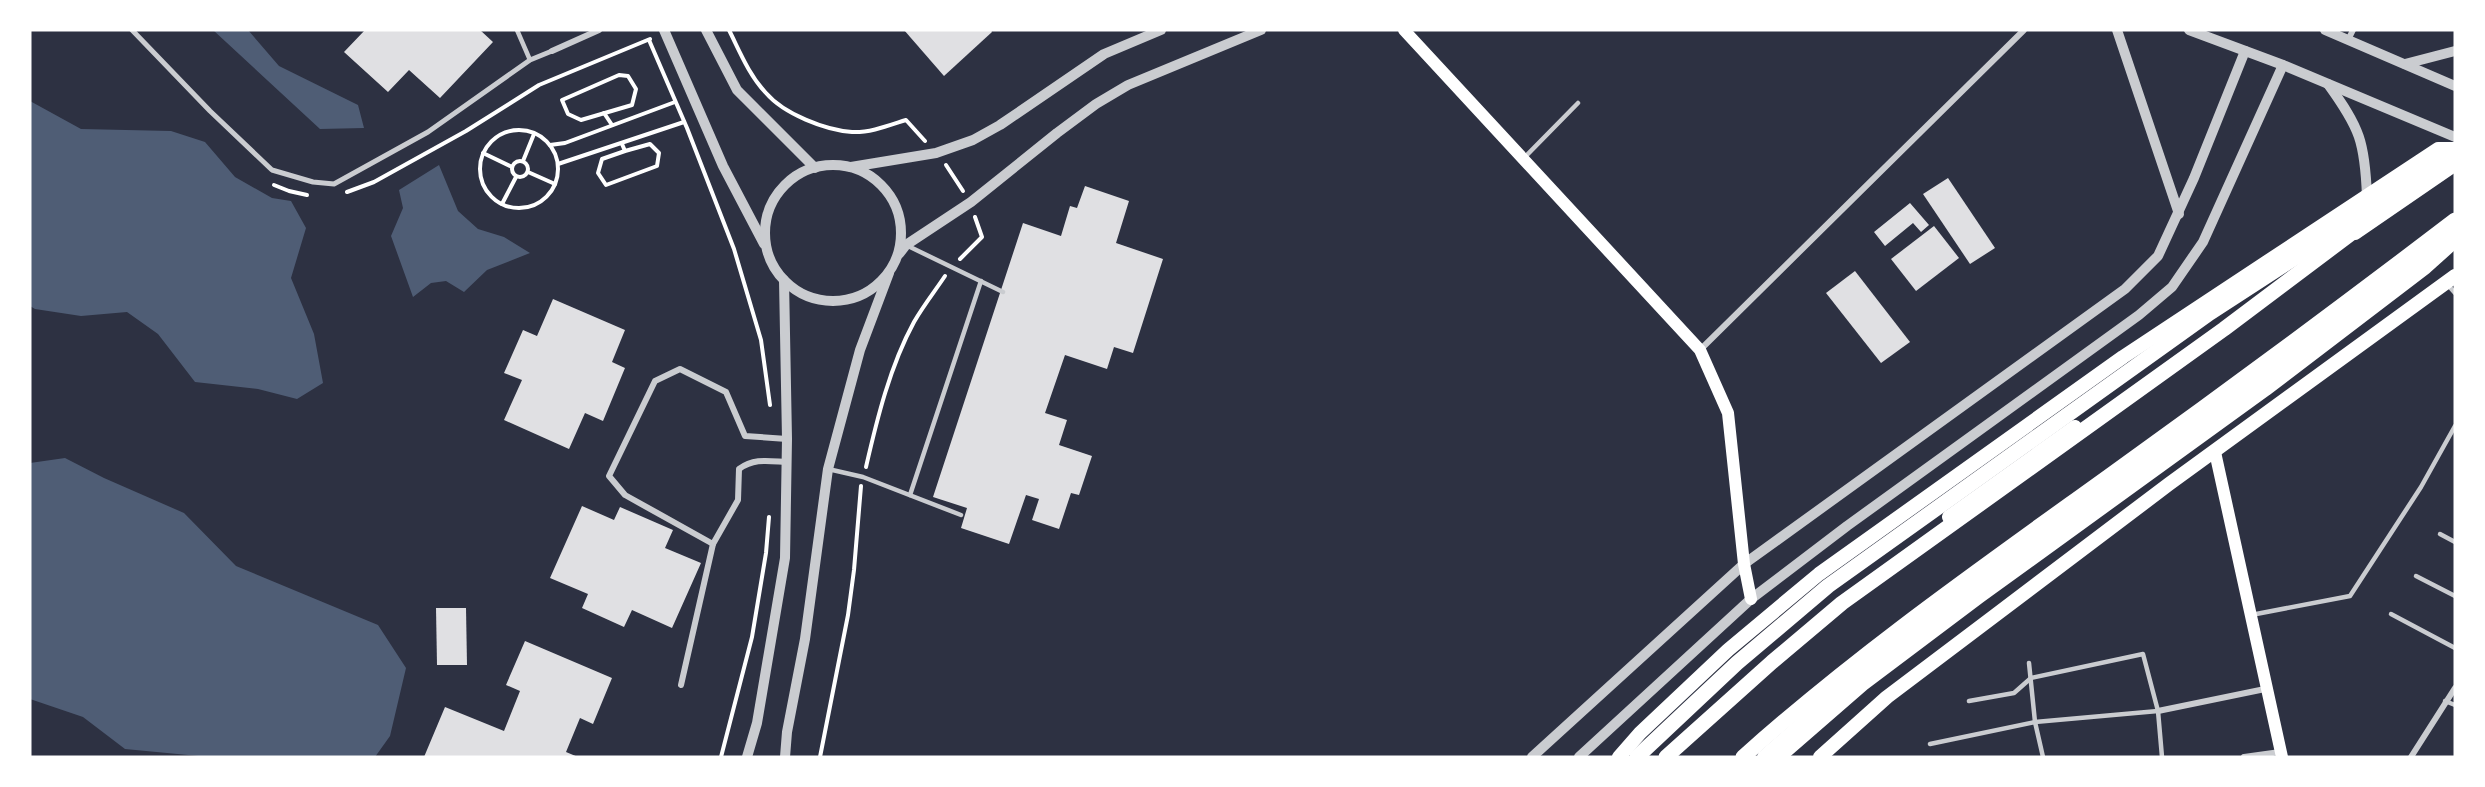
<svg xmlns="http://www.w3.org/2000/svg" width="2485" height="787" viewBox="0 0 2485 787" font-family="Signika,sans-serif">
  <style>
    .water { fill: #4f5d75 }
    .building { fill: #e0e0e3 }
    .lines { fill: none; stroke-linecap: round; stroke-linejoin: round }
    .path { stroke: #fff; stroke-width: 4 }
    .service { stroke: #caccd0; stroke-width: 4.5 }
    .pedestrian { stroke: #caccd0; stroke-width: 5 }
    .minor { stroke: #caccd0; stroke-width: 6 }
    .tertiary { stroke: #caccd0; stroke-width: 10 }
    .secondary { stroke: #fff; stroke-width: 12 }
    .primary { stroke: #fff; stroke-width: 14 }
    .motorway { stroke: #fff; stroke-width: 15 }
  </style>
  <rect width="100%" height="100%" fill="#2d3142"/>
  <g class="water">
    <path d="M213,30H248L279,66L358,105L364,128L320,129Z"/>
    <path d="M30,101L81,129L171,131L205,142L235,177L272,198L291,201L306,228L291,278L314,334L323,383L297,399L258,389L195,382L158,334L127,312L81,316L35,309L30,306Z"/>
    <path d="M439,165L458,211L478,229L504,237L530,253L487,270L464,292L446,281L431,283L413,297L391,236L403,208L399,190Z"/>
    <path d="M65,458L104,478L184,513L236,566L378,625L406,668L390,736L375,757H209L125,749L83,717L30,699V463Z"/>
  </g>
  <g class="building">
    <path d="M365,30H480L493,42L440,98L409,70L388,92L344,52Z"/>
    <path d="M904,30H991L992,32L944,76Z"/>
    <path d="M1948,178L1995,248L1970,264L1923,194Z"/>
    <path d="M1085,186L1129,201L1116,243L1163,259L1133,353L1114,347L1107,369L1065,355L1045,413L1067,420L1059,445L1092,456L1079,495L1071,493L1059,529L1032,520L1039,499L1026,495L1009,544L961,528L967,508L933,497L1023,223L1061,236L1070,206L1077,208Z"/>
    <path d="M1910,203L1929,225L1921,232L1913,223L1885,246L1874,232Z"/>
    <path d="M1934,226L1959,258L1916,291L1891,259Z"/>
    <path d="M1855,271L1910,342L1881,363L1826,293Z"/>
    <path d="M553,299L625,330L612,362L625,368L603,421L585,413L569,449L504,420L522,380L504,373L523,330L537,336Z"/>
    <path d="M582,506L614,520L620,507L673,530L665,548L701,563L672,628L632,610L624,627L582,608L588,594L550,578Z"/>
    <path d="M436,608H466L467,665H437Z"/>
    <path d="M525,641L612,678L593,724L580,718L566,752L578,757H424L445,707L504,731L520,691L506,685Z"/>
  </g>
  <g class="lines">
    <g class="path">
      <path d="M729,30C740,52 749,75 766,93C784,114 825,130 852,132C870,133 890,125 906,120L925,141"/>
      <path d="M649,40L687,128L734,249L761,340L770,405"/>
      <path d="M619,75L628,76L636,89L632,105L581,120L568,114L562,100Z"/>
      <path d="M604,113L612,125"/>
      <circle cx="519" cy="169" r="39"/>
      <path d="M622,144L625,151L602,159L598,173L606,185L657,166L659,153L650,144L625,151"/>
      <path d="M550,145L565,143L675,102"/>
      <path d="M483,153L512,167"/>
      <circle cx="520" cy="169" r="8"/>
      <path d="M523,161L534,134"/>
      <path d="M558,164L684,122"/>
      <path d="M946,165L963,191"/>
      <path d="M528,172L555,184"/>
      <path d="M274,185L289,191L307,195"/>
      <path d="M347,192L374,182L466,131L539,85L650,39"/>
      <path d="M502,204L516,177"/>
      <path d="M960,259L982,237L975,217"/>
      <path d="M866,467C877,419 890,366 914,322C923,306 935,291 945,276"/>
      <path d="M721,757L752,637L766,553L769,517"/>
      <path d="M820,757L848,615L854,570L861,486"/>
    </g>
    <g class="service">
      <path d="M517,30L530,60"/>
      <path d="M1525,157L1578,103"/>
      <path d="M908,246L1003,292"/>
      <path d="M2447,284L2455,293"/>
      <path d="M828,469L863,477L961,515"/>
      <path d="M910,495L981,281"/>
      <path d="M2440,534L2455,542"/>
      <path d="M2416,576L2455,596"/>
      <path d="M2391,614L2455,648"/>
      <path d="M2251,615L2350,596L2421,487L2455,426"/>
      <path d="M2029,663L2035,722L2043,757"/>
      <path d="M1969,701L2014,693L2031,678L2143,654L2158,711L2162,757"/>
      <path d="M2445,701L2455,705"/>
      <path d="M1930,744L2035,722L2158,711"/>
    </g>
    <path class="pedestrian" d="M132,30L210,111L272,170L313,182L334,184L428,132L530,60L552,51"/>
    <g class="minor">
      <path d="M2348,40L2353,30"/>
      <path d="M552,51L599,30"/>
      <path d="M1700,350L2024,30"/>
      <path d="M786,462C768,461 754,458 739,469L738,500L713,544L625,495L609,476L655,381L680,369L726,392L745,436L787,439"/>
      <path d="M681,685L713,544"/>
      <path d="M2158,711L2265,689"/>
      <path d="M2244,757L2280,752"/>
      <path d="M2411,757L2455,688"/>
    </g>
    <g class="tertiary">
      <path d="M664,30L723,166L764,244"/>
      <path d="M706,30L737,90L815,168"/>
      <path d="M2117,30L2179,214"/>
      <path d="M2189,30L2283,65L2455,137"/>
      <path d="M2325,30L2455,86"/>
      <path d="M2405,64L2455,51"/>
      <path d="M2328,84C2360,128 2365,142 2367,197"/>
      <circle cx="833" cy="233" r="68"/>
      <path d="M851,167L936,153L973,140L1000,125L1104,54L1161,30"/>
      <path d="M899,254L906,245L971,202L1057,133L1096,104L1128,85L1261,30"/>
      <path d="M747,757L757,723L785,558L787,439L784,280"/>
      <path d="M785,757L787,732L805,639L828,469L860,350L889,273"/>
      <path d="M1532,757L1744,564L2125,289L2158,256L2194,178L2245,51"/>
      <path d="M1579,757L1751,599L1847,526L2139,315L2172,287L2203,242L2283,65"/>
    </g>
    <g class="secondary">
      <path d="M1404,30L1700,350L1728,413L1744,564L1751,599"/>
      <path d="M2215,452L2282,757"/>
    </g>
    <g class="primary">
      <path d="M2355,233L2454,165L2455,162"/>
      <path d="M1949,517L2075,427"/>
      <path d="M1619,757L1640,733L1728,650L1819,574L2123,357L2438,149H2455"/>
      <path d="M1764,757C1792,733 1820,707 1850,683C2047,527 2261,391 2455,231"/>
      <path d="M1820,757L1887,697L1993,617L2169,484L2455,276"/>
    </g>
    <g class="motorway">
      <path d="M1637,757L1737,663L1828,586L2210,313L2455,154"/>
      <path d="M1666,757L1772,662L1842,603L2224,329L2361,226"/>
      <path d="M1743,757C1858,654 1984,566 2109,476C2226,392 2341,307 2455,220"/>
      <path d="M1778,757L1862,684L1979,596L2265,389L2425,267L2455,240"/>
    </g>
  </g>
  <rect width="2485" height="787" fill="none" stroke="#ffffff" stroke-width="63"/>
</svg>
